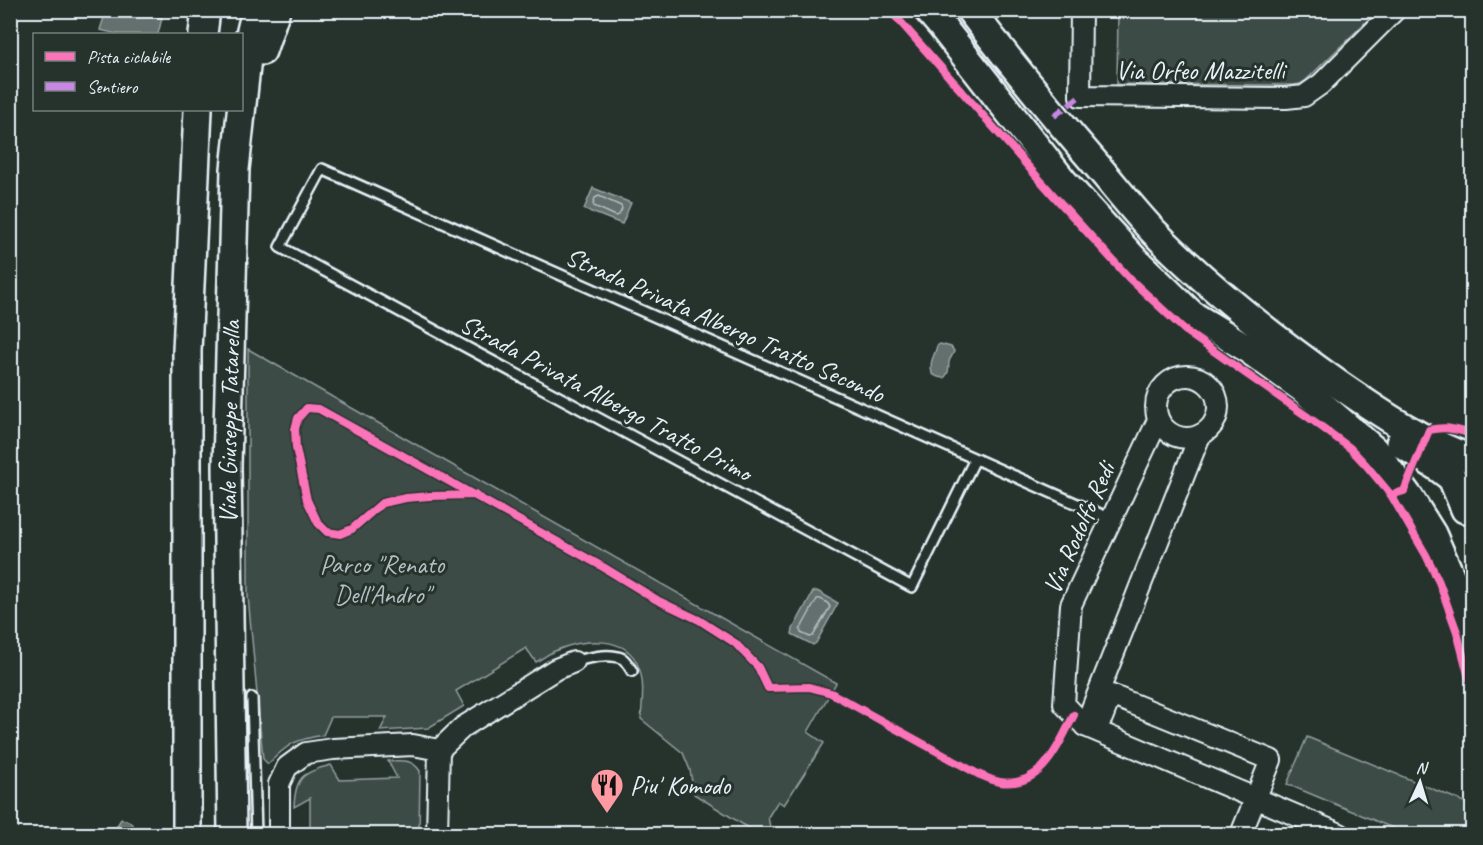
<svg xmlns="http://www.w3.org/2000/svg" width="1483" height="845" viewBox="0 0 1483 845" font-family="Caveat,sans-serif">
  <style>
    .green { fill: #3e4b47; stroke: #939ea0; stroke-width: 1.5 }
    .water { fill: #636f6d; stroke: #98a3a5; stroke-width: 1.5 }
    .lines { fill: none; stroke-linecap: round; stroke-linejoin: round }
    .shore { stroke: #b3bdc0; stroke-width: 1.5 }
    .service-casing { stroke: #e8f1f8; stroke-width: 14 }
    .minor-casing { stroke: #e8f1f8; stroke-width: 24 }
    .secondary-casing { stroke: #e8f1f8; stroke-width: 32 }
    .service { stroke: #26332d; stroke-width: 9 }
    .minor { stroke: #26332d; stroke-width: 20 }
    .secondary { stroke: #26332d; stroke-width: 27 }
    .quiet { stroke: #c787e3; stroke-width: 6; stroke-dasharray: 12 6; stroke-linecap: butt }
    .cycleway-casing { stroke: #26332d; stroke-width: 11 }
    .cycleway { stroke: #fb73b8; stroke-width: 8 }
    .labels { text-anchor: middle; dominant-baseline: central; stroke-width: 6; stroke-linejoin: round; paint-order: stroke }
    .street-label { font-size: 26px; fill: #e8f1f8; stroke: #26332d }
    .park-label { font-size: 26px; fill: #b5bfc3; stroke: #26332d }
    .poi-label { font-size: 26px; fill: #e8f1f8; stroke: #26332d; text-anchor: start }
  </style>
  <rect width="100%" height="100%" fill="#26332d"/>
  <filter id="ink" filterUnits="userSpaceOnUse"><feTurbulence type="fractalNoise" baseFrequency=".0167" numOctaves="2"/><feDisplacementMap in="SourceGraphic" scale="12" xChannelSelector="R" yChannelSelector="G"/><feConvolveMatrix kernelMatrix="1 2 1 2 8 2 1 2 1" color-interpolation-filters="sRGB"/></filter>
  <g filter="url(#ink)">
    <g class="green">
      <path d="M1118,11V10L1377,11L1306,80L1300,84L1293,85L1117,84Z"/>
      <path d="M248,349L836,683L808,732L824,743L784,805L778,801L768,817L770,827L766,834H758L694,794L690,770L683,753L641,719C642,703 645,683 639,668C628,634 583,639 557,650C549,653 543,658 536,662L526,648L456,691L464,706L428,728L380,731L387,717H331L323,735C294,740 288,744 268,764L263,759L248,596Z"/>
      <path d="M1307,737L1469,804L1471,834H1407L1287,784Z"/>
      <path d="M388,761C401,761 412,758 420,771L419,834H310V798L294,807C295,777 303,772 331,765L340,780L397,778Z"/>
    </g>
    <g class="water">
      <path d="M106,11H134L162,18L158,34H117L100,30Z"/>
      <path d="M593,188L631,203L622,224L584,209Z"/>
      <path d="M940,344L951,347L954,351C953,356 950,357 949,362C948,369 950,372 944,378L938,377L932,374C929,360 934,358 937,346Z"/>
      <path d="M817,591L838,603L816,643L813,645L792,634L793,629L813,592Z"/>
      <path d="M121,819C128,820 132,822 134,828L132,834H112Z"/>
    </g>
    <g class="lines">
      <g class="shore">
        <path d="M599,196L621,206L622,209L619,215L616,216L594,206L593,204L595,198Z"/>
        <path d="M817,599C821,598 829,603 830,607L813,636L810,637L801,633L800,630Z"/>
      </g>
      <defs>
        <g id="service">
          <path d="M975,459L912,587L280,247L322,169L1111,519"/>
          <path d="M574,662C586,658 610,652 623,659C626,661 630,668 632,671"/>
          <path d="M252,698L256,834"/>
        </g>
        <g id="minor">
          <path d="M1081,10L1080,96L1286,98L1304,96L1321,84L1395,10"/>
          <circle cx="1187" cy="407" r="31"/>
          <path d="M1158,420L1071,605L1064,704L1085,726L1340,834"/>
          <path d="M1102,718L1111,695L1271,760L1241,834"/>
          <path d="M1085,726L1200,435"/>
          <path d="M439,750L463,727L556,669L574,662"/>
          <path d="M279,834V784L287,767L306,753L333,749L413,745L439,750L437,834"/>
        </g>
        <g id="secondary">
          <path d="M928,10L940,24L1063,181L1134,259L1192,315L1245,347L1302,388L1374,450L1409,497L1432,534L1459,596L1472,639"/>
          <path d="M970,10C1012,65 1055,117 1100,169C1117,189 1134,211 1153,231C1209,288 1273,338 1338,384C1380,413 1424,443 1472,459"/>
          <path d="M203,34L206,10"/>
          <path d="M262,51L276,10"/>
          <path d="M1400,443L1439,468L1452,478L1465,509"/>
          <path d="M187,834V351L198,110"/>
          <path id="s1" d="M232,834L227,466L235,169L249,39L256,10"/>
        </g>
      </defs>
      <use href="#service" class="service-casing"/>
      <use href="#minor" class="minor-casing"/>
      <use href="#secondary" class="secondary-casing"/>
      <use href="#service" class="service"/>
      <use href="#minor" class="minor"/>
      <use href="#secondary" class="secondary"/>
      <path class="quiet" d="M1054,116L1080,96"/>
      <defs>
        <g id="cycleway">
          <path d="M890,10L1055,197L1129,278L1188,333L1315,422L1350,448L1366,465L1391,495L1426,555L1439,582L1457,632L1469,678L1472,686"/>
          <path d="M475,495L430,496L406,498L382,503L352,529L340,534L327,532L318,523L307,500L296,448L295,429L298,418L307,408L319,409L603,567L657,600L699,620L735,643L758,667L768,688L809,687L831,693L978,774C985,777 993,781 1000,782C1043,788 1058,745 1074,715"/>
          <path d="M1391,495L1404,491L1429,430C1445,426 1453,429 1469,433L1472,431"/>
        </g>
      </defs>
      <use href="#cycleway" class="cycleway-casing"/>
      <use href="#cycleway" class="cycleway"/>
    </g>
  </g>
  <defs>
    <symbol id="restaurant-pin" viewBox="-11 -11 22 30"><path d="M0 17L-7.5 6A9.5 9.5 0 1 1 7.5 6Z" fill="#ff9aa2" stroke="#26332d"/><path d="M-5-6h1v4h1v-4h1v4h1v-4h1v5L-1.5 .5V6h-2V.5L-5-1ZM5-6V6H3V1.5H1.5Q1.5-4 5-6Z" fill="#111"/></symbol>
  </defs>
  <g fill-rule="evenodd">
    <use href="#restaurant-pin" x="588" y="766" width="38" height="52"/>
  </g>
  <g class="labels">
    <g class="street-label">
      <text x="1200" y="70">Via Orfeo Mazzitelli</text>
      <text transform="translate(725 325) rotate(24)">Strada Privata Albergo Tratto Secondo</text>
      <text transform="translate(606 398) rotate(28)">Strada Privata Albergo Tratto Primo</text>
      <text stroke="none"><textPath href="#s1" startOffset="412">Viale Giuseppe Tatarella</textPath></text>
      <text transform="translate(1079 528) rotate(-66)">Via Rodolfo Redi</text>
    </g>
    <g class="park-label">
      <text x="382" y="564">Parco "Renato<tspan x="382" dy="30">Dell'Andro"</tspan></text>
    </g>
    <g class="poi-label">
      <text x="630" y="785">Piu' Komodo</text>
    </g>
  </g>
  <rect width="1483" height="845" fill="none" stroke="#26332d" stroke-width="36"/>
  <rect x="18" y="18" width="1447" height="809" fill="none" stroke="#e8f1f8" stroke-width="2" filter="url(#ink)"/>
  <rect x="33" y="33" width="210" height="78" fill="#26332d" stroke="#747f7e" stroke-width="1.5"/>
  <rect x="45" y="52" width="30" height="9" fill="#fb73b8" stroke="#747f7e" stroke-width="1.5"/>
  <text x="87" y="63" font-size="18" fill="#e8f1f8">Pista ciclabile</text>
  <rect x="45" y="82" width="30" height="9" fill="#c787e3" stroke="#747f7e" stroke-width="1.5"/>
  <text x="87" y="93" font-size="18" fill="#e8f1f8">Sentiero</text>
  <g transform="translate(1420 782) rotate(4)" stroke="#26332d" stroke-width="4.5" paint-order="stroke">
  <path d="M0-4.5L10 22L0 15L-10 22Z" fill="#e8f1f8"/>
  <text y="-9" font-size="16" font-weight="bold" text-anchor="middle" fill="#e8f1f8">N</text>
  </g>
</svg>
